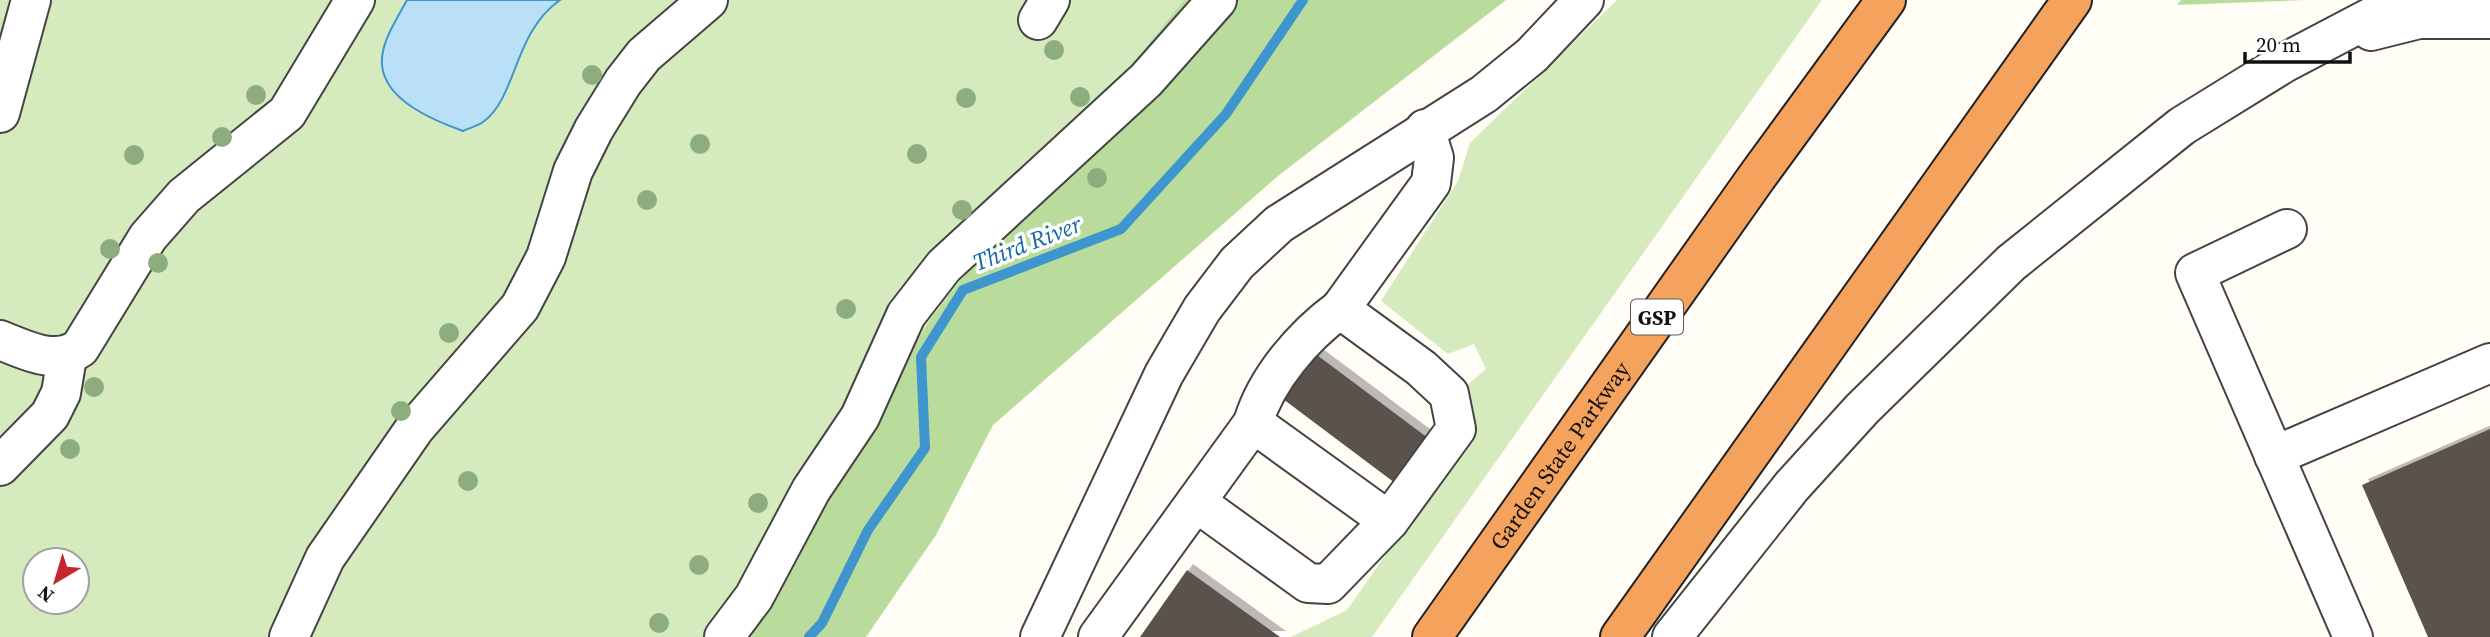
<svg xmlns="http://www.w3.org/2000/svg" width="2490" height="637" viewBox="0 0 2490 637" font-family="'Source Serif 4',serif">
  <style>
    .green { fill: #d5ebbd; fill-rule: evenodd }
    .forest { fill: #b9dc9c }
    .water { fill: #b9e0f7; stroke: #3f96cf; stroke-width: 2 }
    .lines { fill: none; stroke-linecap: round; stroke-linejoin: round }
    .stream { stroke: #3f96cf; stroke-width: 10 }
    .building { fill: #5a524d; filter: url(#shadow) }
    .minor-casing { stroke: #444; stroke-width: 42 }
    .highway-casing { stroke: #222; stroke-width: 42 }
    .minor { stroke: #fff; stroke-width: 38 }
    .highway { stroke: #f5a25d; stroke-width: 38 }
    .tree { fill: #8dad7f }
    .labels { text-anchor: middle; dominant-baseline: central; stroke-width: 7; stroke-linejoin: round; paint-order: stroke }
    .shield { fill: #fff; stroke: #585858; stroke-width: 2 }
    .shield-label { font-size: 21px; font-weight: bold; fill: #111 }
    .street-label { font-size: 23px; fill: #111; stroke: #fff }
    .water-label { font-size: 24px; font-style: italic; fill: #1768a6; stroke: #fff }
  </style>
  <defs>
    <filter id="shadow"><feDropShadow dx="6" dy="-6" stdDeviation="0" flood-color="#0004"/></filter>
  </defs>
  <rect width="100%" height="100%" fill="#fffdf5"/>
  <g class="green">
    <path d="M0,0H1303L809,637H0ZM35,560H77V602H35Z"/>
    <path d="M1617,0H1822L1372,637H1291L1347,610L1474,429L1466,386L1486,369L1474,344L1448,354L1381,301L1458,181L1470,143Z"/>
  </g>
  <g class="forest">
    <path d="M1184,0H1506L1278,176L993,425L936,535L866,637H737L932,317Z"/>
    <path d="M2181,0H2304L2177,5Z"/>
  </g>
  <path class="water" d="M407,0H560C513,33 517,98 483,122C478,126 469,128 463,131C435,121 385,101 382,65C380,43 397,19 407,0Z"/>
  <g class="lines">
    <path class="stream" d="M809,637L822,623L868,530L925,448L921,357L963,290L1121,229L1226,114L1303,0"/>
  </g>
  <g class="building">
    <path d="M1317,355L1428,438L1395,483L1283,399Z"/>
    <path d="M2490,429V637H2428L2362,485Z"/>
    <path d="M1187,570L1280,637H1140Z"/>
  </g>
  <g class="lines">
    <defs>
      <g id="minor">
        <path d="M1038,20L1050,0"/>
        <path d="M2371,31L2419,19H2490"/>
        <path d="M0,113L31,0"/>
        <path d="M2287,229L2195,273L2353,637"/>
        <path d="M0,340C26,350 55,366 80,348L148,237L184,196L287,113L355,0"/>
        <path d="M1253,423C1266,379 1303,336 1340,309"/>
        <path d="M2274,456L2490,363"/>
        <path d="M0,466L50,415L61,393L67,357"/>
        <path d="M1196,502L1308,583L1328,584L1389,521L1456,429L1449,394L1421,368L1340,309L1431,183L1434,158L1425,129"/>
        <path d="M289,637L325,558L415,428L520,307L546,257L573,171L594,129L623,82L644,55L708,0"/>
        <path d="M724,637L754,597L811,490L860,417L906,315L944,266L1146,80L1217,0"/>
        <path d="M1040,637L1164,374L1202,309L1237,263L1279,224L1484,94L1532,55L1584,0"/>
        <path d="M1098,637L1253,423L1389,521"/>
        <path d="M1672,637L1792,486L1862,409L2011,263L2182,126L2284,63L2404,0"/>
      </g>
      <g id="highway">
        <path id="s1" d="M1432,637L1756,178L1886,0"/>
        <path d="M1620,637L2072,0"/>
      </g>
    </defs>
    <use href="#minor" class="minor-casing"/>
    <use href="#highway" class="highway-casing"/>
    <use href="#minor" class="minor"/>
    <use href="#highway" class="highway"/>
  </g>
  <g class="tree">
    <circle cx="1054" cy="50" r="10"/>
    <circle cx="592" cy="75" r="10"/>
    <circle cx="256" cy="95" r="10"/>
    <circle cx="1080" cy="97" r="10"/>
    <circle cx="966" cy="98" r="10"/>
    <circle cx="222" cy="137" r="10"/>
    <circle cx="700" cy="144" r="10"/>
    <circle cx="917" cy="154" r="10"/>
    <circle cx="134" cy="155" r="10"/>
    <circle cx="1097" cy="178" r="10"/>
    <circle cx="647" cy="200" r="10"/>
    <circle cx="962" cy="210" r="10"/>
    <circle cx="110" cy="249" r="10"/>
    <circle cx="158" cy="263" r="10"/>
    <circle cx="846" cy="309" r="10"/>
    <circle cx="449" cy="333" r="10"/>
    <circle cx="94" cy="387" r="10"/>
    <circle cx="401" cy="411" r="10"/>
    <circle cx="70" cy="449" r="10"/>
    <circle cx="468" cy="481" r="10"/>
    <circle cx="758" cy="503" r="10"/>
    <circle cx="699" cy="565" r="10"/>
    <circle cx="659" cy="623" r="10"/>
  </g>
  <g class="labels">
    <rect class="shield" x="1631" y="299.5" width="52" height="35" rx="5"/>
    <g class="shield-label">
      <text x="1657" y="317">GSP</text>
    </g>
    <g class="street-label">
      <text stroke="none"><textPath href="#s1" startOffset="222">Garden State Parkway</textPath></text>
    </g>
    <g class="water-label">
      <text transform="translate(1027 243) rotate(-21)">Third River</text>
    </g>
  </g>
  <g transform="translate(56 581) rotate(218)"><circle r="33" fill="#ffffff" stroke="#a0a0a0" stroke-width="2"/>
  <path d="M0-5L12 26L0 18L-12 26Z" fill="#c4262e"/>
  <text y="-10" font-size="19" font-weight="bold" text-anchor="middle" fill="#111111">N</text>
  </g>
  <path d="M2245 52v10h105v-10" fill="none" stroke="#111111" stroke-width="3.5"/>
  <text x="2256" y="52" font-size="21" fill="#111111" stroke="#ffffff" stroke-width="5" paint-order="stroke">20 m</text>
</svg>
